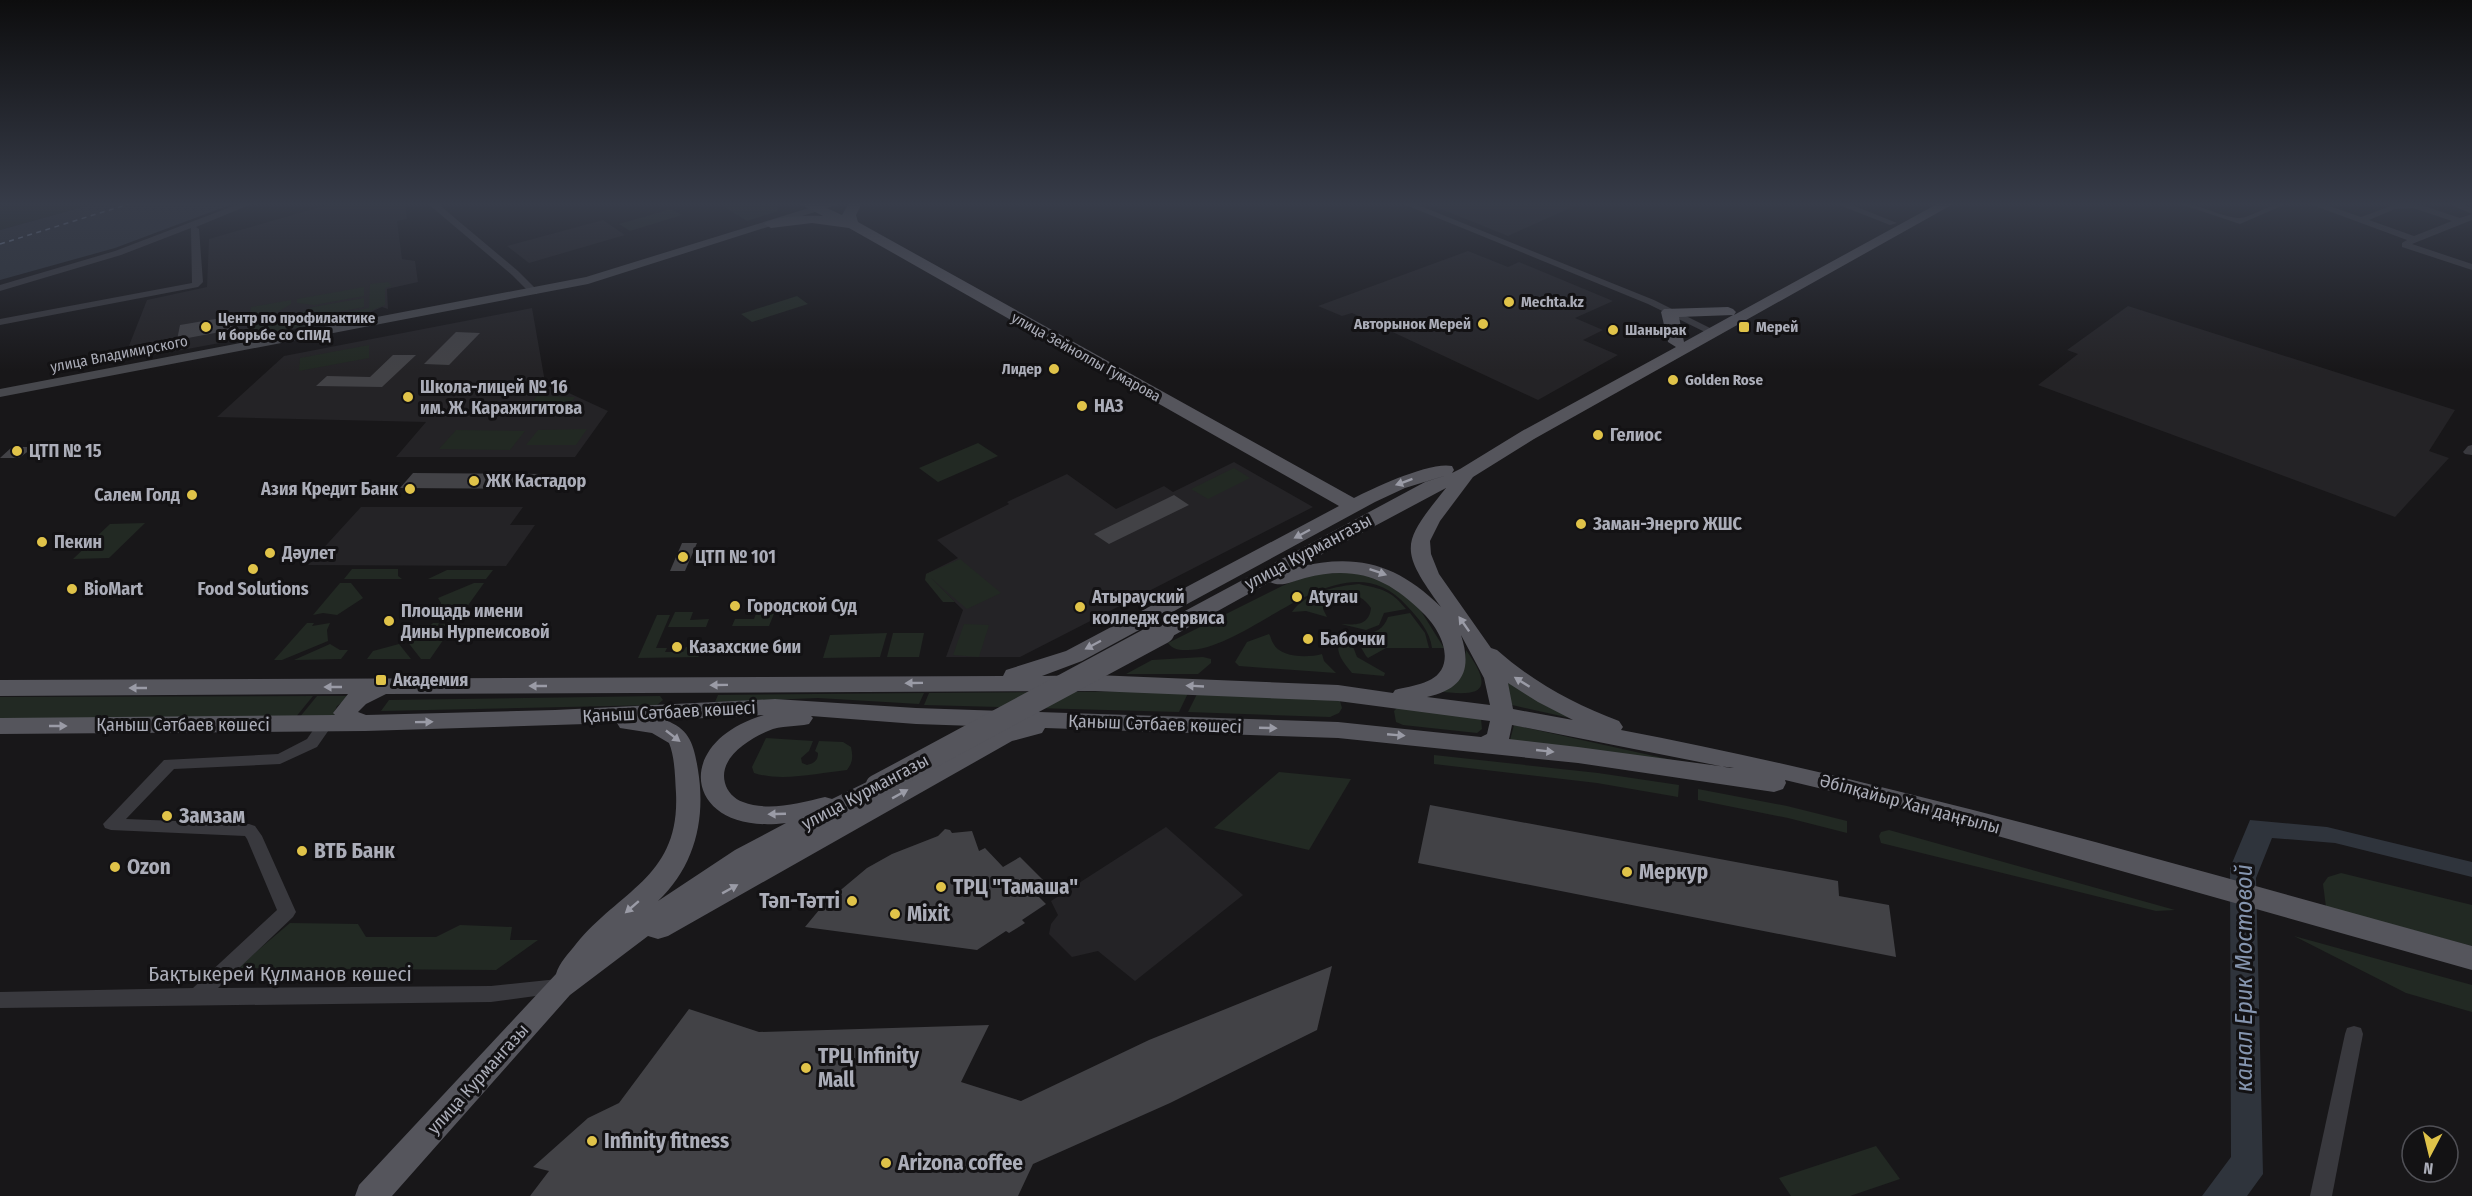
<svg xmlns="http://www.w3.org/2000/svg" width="2472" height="1196" viewBox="0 0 2472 1196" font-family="'Fira Sans Condensed',sans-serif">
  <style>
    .built { fill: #242326 }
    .green { fill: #222923 }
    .water { fill: #2f343c }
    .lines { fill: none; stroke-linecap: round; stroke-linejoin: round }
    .ferry { stroke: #8595af; stroke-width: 1.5; stroke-dasharray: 5 4.5; stroke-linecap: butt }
    .building { fill: #424246 }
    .street { fill: #39393e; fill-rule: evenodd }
    .secondary { fill: #47484d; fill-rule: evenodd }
    .primary { fill: #55555c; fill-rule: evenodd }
    .primary-bridge { stroke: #55555c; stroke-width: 23 }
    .oneway { fill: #9a9ba6 }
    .poi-dot { fill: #e0c349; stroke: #131214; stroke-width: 2 }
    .labels { text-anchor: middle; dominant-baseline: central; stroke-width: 6; stroke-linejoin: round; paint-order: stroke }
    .far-poi-label { font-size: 15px; font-weight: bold; fill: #abadb8; stroke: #131214; text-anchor: start }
    .far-street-label { font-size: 15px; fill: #abadb8; stroke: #131214 }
    .poi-label { font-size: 18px; font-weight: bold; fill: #abadb8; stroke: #131214; text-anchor: start }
    .street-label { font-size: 18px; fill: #abadb8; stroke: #131214 }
    .near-poi-label { font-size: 21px; font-weight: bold; fill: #abadb8; stroke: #131214; text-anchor: start }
    .near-street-label { font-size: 21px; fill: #abadb8; stroke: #131214 }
    .near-water-label { font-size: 24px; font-style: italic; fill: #8595af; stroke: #131214 }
  </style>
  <rect width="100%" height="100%" fill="#181719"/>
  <g class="built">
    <path d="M334,203H405L407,219L397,221L402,259L415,261L418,282L387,289L388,309L382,307L371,312L375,314L123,361L147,300L207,287L209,239Z"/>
    <path d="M1426,203H1581L1508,236Z"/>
    <path d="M603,220L625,235L529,263L507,246Z"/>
    <path d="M1468,251L1508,267L1519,262L1613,301L1575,318L1603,330L1583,340L1618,355L1538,400L1352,313L1342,316L1318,306Z"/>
    <path d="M2128,306L2455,410L2429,451L2449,458L2395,517L2038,385L2078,354L2067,350Z"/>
    <path d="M532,308L545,382L608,411L575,457H396L426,422L217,417L284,356Z"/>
    <path d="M1234,462L1313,507L1020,657H946L963,610L926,574L958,558L937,540L1009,504L1007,502L1067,474L1116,509L1164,486L1173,492Z"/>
    <path d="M361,507H523L510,525H535L506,566L308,565Z"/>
    <path d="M1166,827L1243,895L1135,981L1098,951L1072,957L1049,934L1051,924L1058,915L1051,901Z"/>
  </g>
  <g class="green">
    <path d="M15,203H97L0,230V207Z"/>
    <path d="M718,203H775L778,211L747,221Z"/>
    <path d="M671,209L682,215L630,231L619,224Z"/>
    <path d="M388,282L392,286L385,288V305L358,316L247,337L251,307L291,300V304L276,313L291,316V322L369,308L370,284Z"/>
    <path d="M364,287V296L314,305L297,303V299Z"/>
    <path d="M797,296L808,304L752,322L741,314Z"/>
    <path d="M364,298V307L295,320L296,315L313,307Z"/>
    <path d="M369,345V358L299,371L300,358Z"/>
    <path d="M537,396L575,397L564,411H525Z"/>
    <path d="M587,429L576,445H526L538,430Z"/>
    <path d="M456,430L525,431L510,450L439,449Z"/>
    <path d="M978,443L998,456L938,482L919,468Z"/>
    <path d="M1234,468L1250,478L1208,499L1191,489Z"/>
    <path d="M145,523L109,558L73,559L110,524Z"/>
    <path d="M960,559L1001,593L967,609L931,578L955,602H943L925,580L926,574Z"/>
    <path d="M352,569H398V576L402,579H344Z"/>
    <path d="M447,570H493L486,579H428Z"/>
    <path d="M1366,572L1411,595L1444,648H1432C1430,631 1418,618 1407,606C1343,533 1254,649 1188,650C1180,650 1173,650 1168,643L1282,586L1312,574Z"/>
    <path d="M340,583H351L363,598L337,615L323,613L313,615Z"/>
    <path d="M474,583H484L461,615H454L455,613L439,615L441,603L438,598Z"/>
    <path d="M1359,584C1381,589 1391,590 1406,609L1384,613L1379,625L1366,630L1341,624C1355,625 1369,626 1371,608C1360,591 1345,593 1327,598L1323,609L1327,617L1306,611L1292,612C1305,592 1337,586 1359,584Z"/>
    <path d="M757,611H775L769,626H732L735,619H754Z"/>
    <path d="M675,612H693L690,620L709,619L706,627H668Z"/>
    <path d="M1410,613L1425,633L1429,648H1386L1368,658L1366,656L1352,632C1369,634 1381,635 1388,617Z"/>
    <path d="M657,615H670L656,648H667L665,652H683L686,647H694V652L699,657L638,658Z"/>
    <path d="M307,623H314L312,626L330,623L327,630L328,641L282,660H274Z"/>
    <path d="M433,623H439L438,625L455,623L430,659H421L407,641L422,633Z"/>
    <path d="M964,624L989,625L979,657L953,655Z"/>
    <path d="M887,633L880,657L823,658L830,635Z"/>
    <path d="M893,633H924L919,657H887Z"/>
    <path d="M1269,634C1271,637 1271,640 1273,643C1280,658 1308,658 1322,654L1324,661L1336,673L1239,666L1235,662L1247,642Z"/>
    <path d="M1343,634L1350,639L1357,657L1385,673L1384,676L1352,673C1342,660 1332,650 1343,634Z"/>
    <path d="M330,644L340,650H348L341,659L294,660Z"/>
    <path d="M399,644L411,659H367L373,651Z"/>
    <path d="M1466,650C1497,693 1479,697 1436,691L1465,661Z"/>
    <path d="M1203,657L1211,659V663L1198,674H1126L1152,660Z"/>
    <path d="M1501,675L1579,720L1512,705Z"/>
    <path d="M1199,690L1340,701L1342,708L1339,713L1330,717L1188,712Z"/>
    <path d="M1189,691L1179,712L924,705L929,693Z"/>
    <path d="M924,693L919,704L818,698L715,702L718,695Z"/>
    <path d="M313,696L295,718H0V697Z"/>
    <path d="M317,696H351L337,706L334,713L336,718H299Z"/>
    <path d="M660,696L663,700L657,705L381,711L389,700Z"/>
    <path d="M1398,707L1481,719L1482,729L1477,733L1403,725L1396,722L1394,711Z"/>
    <path d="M1514,725L1722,771L1510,740Z"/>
    <path d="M766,738L813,741L809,751L801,758L802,763L807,765C814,763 818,761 818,753L815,751L819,741L843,742L851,747C853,757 853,762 847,770C818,773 782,782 754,773L752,767Z"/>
    <path d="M1434,755L1598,773L1679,785L1678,797L1597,783L1434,764Z"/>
    <path d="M1279,772L1351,779L1309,850L1214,828Z"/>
    <path d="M1698,789L1787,806L1847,821V833L1788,818L1698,800Z"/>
    <path d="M1889,830L2175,910L2156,911L1881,843L1879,836L1881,832Z"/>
    <path d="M2341,873L2472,905V946L2326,907L2323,884L2328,877Z"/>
    <path d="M290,923L358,924L366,937H436L460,925L512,927L510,940H538L496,970L237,968Z"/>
    <path d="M2294,936L2472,985V1012L2406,993Z"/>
    <path d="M1876,1146L1900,1179L1850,1196H1791L1779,1178Z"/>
  </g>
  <g class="water">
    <path d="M97,203H235L115,248L0,280V230Z"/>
    <path d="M2250,820L2327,827L2472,862V877L2335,843L2272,838L2256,878L2263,1174L2247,1196H2202L2231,1157L2230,868Z"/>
  </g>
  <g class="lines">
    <path class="ferry" d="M0,244L132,203"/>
  </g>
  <g class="building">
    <path d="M233,316L231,330L177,340L180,325Z"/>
    <path d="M456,332L480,333L449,365L424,364Z"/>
    <path d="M393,355H416L382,387L316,386L327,376L370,377Z"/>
    <path d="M12,447H34L19,458H0Z"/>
    <path d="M413,473L548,474L536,489L400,488Z"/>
    <path d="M1174,495L1189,505L1109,544L1094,534Z"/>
    <path d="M682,543H697L685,571H670Z"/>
    <path d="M1430,805L1838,881L1839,896L1889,905L1896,957L1418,863Z"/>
    <path d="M945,829L950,830L952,833L972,831L979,851L985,848L1003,867L1020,857L1046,883L1033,891L1046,904L1022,920L1025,923L1009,933L1006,931L977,950L805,927L824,904L867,868L892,854L938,836Z"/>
    <path d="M1332,966L1317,1030L1170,1103L1033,1164L1018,1196H530L549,1171L533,1167L588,1118L619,1103L689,1009L759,1032L989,1025L961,1082L1021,1101L1149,1040Z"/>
  </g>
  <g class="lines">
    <g class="street">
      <path d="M241,203H254L196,227L199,229L203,282L198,287L0,325V319L192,283L191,228L121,255L0,291V285L115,251Z"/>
      <path d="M427,203H437L518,271L537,290V294H531L512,275Z"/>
      <path d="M1401,203H1413L1654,300L1720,333L1715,336L1711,335L1648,304Z"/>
      <path d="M1834,203H1847L1897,223L1890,225Z"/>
      <path d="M2177,203C2199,203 2217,216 2238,218C2249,219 2270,203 2288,203L2240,224Z"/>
      <path d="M2307,203H2320L2361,217L2399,203L2421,205L2460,218L2472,214V220L2412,244L2472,264V270L2402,247V243L2407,240ZM2413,208L2452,221L2414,236L2369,220L2395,209Z"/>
      <path d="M2447,203H2460L2472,208V214Z"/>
      <path d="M2472,445V455L2465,454L2463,452L2468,446Z"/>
      <path d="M325,719L330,720L333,724L317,747L280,764L174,769L126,819L249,824L255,826L262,836L296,912L293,917L218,988L491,986L558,979L565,982L567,987L565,992L491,1002L0,1008V992L193,988L277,910L247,839L245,836L111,830L105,828L103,824L164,760L278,754L307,739L320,720Z"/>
      <path d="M2354,1026L2361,1028L2363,1034L2332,1196H2310L2345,1034L2347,1028Z"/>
    </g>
    <path class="secondary" d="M825,203H843L588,284L0,397V389L586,277Z"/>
    <path class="primary" d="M798,203H816L842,215L849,203H862L856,215L858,222L1354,498C1373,488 1431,461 1452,466L1454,470L1452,473L1460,469L1522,431L1676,347L1668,342L1661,312L1664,309L1728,307L1733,309L1736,312L1734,315L1939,203H1955L1534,439L1473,477L1440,521L1430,541L1431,554L1439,574L1491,648L1497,650C1533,682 1574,704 1619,721L1623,727L1621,730C1909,785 2190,869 2472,946V970L1877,802L1785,780L1786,783L1783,789L1774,792L1578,763L1338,738L1045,728L1042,733L1012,741L668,936L658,939L648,936L570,995L392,1196H355L359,1185L556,974C559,963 569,953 576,944C621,889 680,877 676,793C675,778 675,757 669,743L652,733L620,728L617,723L365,731L0,734V718L335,715L333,713L348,694L0,696V680L1003,676L1006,670L1066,651L1339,506L849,228L812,223L771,228L764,224C773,216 810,215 823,216ZM1733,315L1684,342L1679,317ZM1447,475L1425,482L1155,627L1152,632L1155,637L1163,639L1171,637L1270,582C1281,588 1293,581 1305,578C1356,565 1388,578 1424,614C1436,626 1448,646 1444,663C1439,684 1413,685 1395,690L1393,693L1338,685L1095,675L1042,676L1082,661L1375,502L1405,488ZM1446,488C1402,543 1398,548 1441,607C1397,564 1358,553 1298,567ZM1461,635L1484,678L1490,705L1427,697C1464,689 1472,669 1461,635ZM1508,683L1538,702L1573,720L1513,709ZM1095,691L1338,701L1490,721L1487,734L1481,737L1338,722L916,708L775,699L555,710L366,715L358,712L366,704L386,694ZM764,715C669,743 685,836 786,823L735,850L658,901C695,866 706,819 698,770C694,745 690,729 665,720ZM811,716L916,724L1004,727L888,788L889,786L886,780L877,777L832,799L825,797C800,803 768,812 743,802C734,799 727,791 725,783C718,758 749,739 768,731C781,725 796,727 809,724L813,718ZM1512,725L1730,768H1734L1578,747L1509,739Z"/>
    <path class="primary-bridge" d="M877,786L1163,632"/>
  </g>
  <defs><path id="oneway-solid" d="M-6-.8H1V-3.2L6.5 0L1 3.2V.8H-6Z" transform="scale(1.5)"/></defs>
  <g class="oneway">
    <use href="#oneway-solid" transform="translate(1404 482) rotate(160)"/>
    <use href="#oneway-solid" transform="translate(1302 534) rotate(152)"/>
    <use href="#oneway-solid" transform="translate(1378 572) rotate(19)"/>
    <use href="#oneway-solid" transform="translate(1464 624) rotate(-125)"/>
    <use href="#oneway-solid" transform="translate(1093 645) rotate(152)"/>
    <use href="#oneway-solid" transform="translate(1522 682) rotate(-148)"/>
    <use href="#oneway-solid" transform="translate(914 683) rotate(179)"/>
    <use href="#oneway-solid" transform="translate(719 685) rotate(179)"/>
    <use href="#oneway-solid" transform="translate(538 686) rotate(180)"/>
    <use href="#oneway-solid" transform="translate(1195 686) rotate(-177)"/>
    <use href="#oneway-solid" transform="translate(333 687) rotate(180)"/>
    <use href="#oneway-solid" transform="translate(138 688) rotate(180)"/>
    <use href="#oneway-solid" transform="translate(424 722) rotate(-1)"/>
    <use href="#oneway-solid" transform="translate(58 726)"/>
    <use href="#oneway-solid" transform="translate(1268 728) rotate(2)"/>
    <use href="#oneway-solid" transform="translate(1396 735) rotate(5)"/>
    <use href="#oneway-solid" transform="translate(673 736) rotate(38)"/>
    <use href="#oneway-solid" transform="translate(1545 751) rotate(6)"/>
    <use href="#oneway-solid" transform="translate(900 794) rotate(-29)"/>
    <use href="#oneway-solid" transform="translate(777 814) rotate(178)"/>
    <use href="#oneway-solid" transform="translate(730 889) rotate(-29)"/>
    <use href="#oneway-solid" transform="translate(632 907) rotate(139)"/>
  </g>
  <linearGradient id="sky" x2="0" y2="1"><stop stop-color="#0d0d0e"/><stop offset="0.55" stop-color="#373c49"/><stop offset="1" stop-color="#373c49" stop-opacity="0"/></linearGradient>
  <rect width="2472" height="371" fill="url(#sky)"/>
  <g class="poi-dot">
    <circle cx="1509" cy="302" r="6"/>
    <circle cx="1483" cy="324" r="6"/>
    <circle cx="206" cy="327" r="6"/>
    <rect x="1738" y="321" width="12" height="12" rx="3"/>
    <circle cx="1613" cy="330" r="6"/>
    <circle cx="1054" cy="369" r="6"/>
    <circle cx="1673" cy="380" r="6"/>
    <circle cx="408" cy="397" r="6"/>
    <circle cx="1082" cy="406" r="6"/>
    <circle cx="1598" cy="435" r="6"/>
    <circle cx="17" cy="451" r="6"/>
    <circle cx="474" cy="481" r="6"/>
    <circle cx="410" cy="489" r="6"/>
    <circle cx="192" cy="495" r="6"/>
    <circle cx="1581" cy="524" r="6"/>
    <circle cx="42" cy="542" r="6"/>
    <circle cx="270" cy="553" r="6"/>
    <circle cx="683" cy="557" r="6"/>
    <circle cx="253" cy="569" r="6"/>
    <circle cx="72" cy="589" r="6"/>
    <circle cx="1297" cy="597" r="6"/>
    <circle cx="735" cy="606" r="6"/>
    <circle cx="1080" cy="607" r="6"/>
    <circle cx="389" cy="621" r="6"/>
    <circle cx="1308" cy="639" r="6"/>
    <circle cx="677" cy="647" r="6"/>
    <rect x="375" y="674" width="12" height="12" rx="3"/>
    <circle cx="167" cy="816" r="6"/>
    <circle cx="302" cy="851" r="6"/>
    <circle cx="115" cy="867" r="6"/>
    <circle cx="1627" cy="872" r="6"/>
    <circle cx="941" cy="887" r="6"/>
    <circle cx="852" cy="901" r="6"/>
    <circle cx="895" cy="914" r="6"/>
    <circle cx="806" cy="1068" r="6"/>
    <circle cx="592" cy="1141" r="6"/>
    <circle cx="886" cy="1163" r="6"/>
  </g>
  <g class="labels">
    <g class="far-poi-label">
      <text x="1521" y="302">Mechta.kz</text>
      <text x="218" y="318">Центр по профилактике<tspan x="218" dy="17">и борьбе со СПИД</tspan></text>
      <text x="1471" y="324" text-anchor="end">Авторынок Мерей</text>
      <text x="1756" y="327">Мерей</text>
      <text x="1625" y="330">Шанырак</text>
      <text x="1042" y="369" text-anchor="end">Лидер</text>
      <text x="1685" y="380">Golden Rose</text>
    </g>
    <g class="far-street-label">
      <text transform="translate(119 354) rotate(-11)">улица Владимирского</text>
      <text transform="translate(1086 357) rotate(29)">улица Зейноллы Гумарова</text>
    </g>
    <g class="poi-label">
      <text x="420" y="387">Школа-лицей № 16<tspan x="420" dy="21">им. Ж. Каражигитова</tspan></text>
      <text x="1094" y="406">НАЗ</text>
      <text x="1610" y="435">Гелиос</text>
      <text x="29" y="451">ЦТП № 15</text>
      <text x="486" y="481">ЖК Кастадор</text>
      <text x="398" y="489" text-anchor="end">Азия Кредит Банк</text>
      <text x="180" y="495" text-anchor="end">Салем Голд</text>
      <text x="1593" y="524">Заман-Энерго ЖШС</text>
      <text x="54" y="542">Пекин</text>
      <text x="282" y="553">Дәулет</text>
      <text x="695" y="557">ЦТП № 101</text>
      <text x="84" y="589">BioMart</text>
      <text x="253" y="589" text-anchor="middle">Food Solutions</text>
      <text x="1092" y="597">Атырауский<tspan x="1092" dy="21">колледж сервиса</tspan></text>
      <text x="1309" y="597">Atyrau</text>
      <text x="747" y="606">Городской Суд</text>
      <text x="401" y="611">Площадь имени<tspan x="401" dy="21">Дины Нурпеисовой</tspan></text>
      <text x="1320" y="639">Бабочки</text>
      <text x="689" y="647">Казахские бии</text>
      <text x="393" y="680">Академия</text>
    </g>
    <g class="street-label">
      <text transform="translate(1308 552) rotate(-28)">улица Курмангазы</text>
      <text transform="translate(669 712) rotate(-3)">Қаныш Сәтбаев көшесі</text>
      <text transform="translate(1155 724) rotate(2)">Қаныш Сәтбаев көшесі</text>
      <text x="183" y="725">Қаныш Сәтбаев көшесі</text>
      <text transform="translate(865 792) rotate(-28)">улица Курмангазы</text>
      <text transform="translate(1910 804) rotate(15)">Әбілқайыр Хан даңғылы</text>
      <text transform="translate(478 1079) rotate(-48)">улица Курмангазы</text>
    </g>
    <g class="near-poi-label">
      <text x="179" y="816">Замзам</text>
      <text x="314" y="851">ВТБ Банк</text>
      <text x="127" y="867">Ozon</text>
      <text x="1639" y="872">Меркур</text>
      <text x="953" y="887">ТРЦ "Тамаша"</text>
      <text x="840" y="901" text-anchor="end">Тәп-Тәтті</text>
      <text x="907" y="914">Mixit</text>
      <text x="818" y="1056">ТРЦ Infinity<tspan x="818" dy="24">Mall</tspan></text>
      <text x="604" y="1141">Infinity fitness</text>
      <text x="898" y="1163">Arizona coffee</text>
    </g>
    <g class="near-street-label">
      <text x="280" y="974">Бақтыкерей Құлманов көшесі</text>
    </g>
    <g class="near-water-label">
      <text transform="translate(2244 978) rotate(-90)">канал Ерик Мостовой</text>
    </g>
  </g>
  <g transform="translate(2430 1154) rotate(187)"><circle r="28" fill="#131214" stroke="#505056" stroke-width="1.5"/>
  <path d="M0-4.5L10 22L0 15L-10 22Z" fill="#e0c349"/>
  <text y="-9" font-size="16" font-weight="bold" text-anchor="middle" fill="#abadb8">N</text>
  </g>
</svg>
